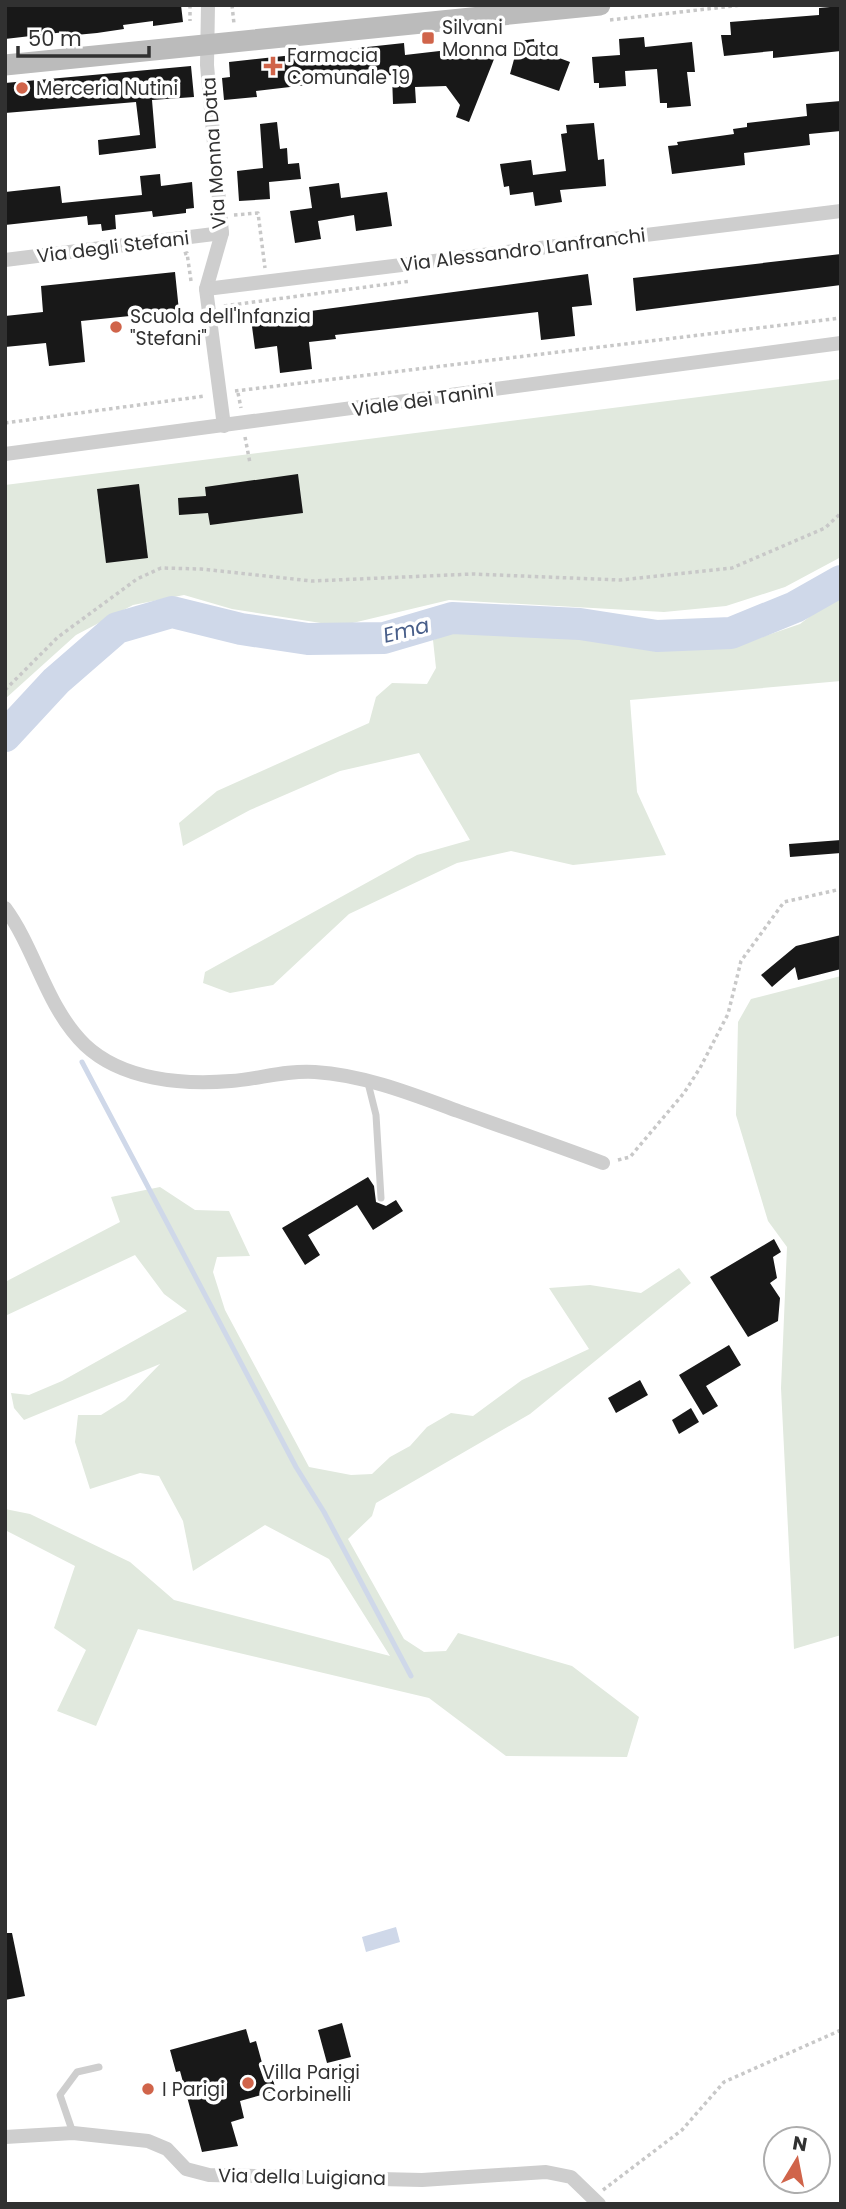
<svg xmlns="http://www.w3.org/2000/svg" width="846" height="2209" viewBox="0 0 846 2209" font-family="Poppins,sans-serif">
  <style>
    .green { fill: #e1e9de }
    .water { fill: #cfd8e9 }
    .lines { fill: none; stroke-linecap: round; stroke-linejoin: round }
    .stream { stroke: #cfd8e9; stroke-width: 5 }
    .river { stroke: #cfd8e9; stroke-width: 32 }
    .building { fill: #181818 }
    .path { stroke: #c8c8c8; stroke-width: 3.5; stroke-dasharray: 3.5 3.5; stroke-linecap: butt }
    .lane { stroke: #cecece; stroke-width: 7 }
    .street { stroke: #cecece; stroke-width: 14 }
    .secondary { stroke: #bbb; stroke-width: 21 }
    .poi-dot { fill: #d0644a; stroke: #fff; stroke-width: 2.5 }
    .labels { text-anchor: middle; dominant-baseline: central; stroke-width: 7; stroke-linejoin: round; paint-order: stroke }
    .poi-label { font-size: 19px; fill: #313131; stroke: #fff; text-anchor: start }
    .street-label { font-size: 19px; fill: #313131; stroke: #fff }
    .water-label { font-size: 21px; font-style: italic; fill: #485e89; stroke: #fff }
  </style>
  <rect width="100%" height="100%" fill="#fff"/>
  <g class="green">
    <path d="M841,379V557L785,587L726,606L664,612L449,600L340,626L232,609L184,595L133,605L76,635L5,699V485Z"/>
    <path d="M841,593V681L630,700L637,792L666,855L573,865L511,851L457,863L349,914L273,985L230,993L203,983L205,972L417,855L470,840L419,753L340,771L250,810L183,846L179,823L217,791L369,723L376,697L392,683L427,684L436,668L433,640L461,629L601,641L741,644L800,624Z"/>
    <path d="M841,976V1635L794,1649L781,1388L787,1247L768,1221L736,1115L738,1022L751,999Z"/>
    <path d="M160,1187L195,1210L229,1211L250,1256L217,1257L213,1272L225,1310L309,1467L351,1475L372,1474L390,1457L410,1446L427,1427L451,1413L473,1416L522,1380L589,1349L549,1288L590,1285L641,1293L679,1268L691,1283L530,1414L376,1503L372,1516L348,1539L404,1639L424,1652L446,1651L458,1633L572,1666L639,1717L627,1757L506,1756L429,1698L138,1629L96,1726L57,1711L86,1650L54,1628L75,1566L5,1530V1509L30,1514L130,1562L174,1600L390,1656L329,1559L265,1525L193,1571L183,1521L159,1476L140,1473L90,1489L75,1442L78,1415H101L125,1400L160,1364L24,1420L14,1408L11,1393L29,1395L62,1381L187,1311L164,1294L135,1255L5,1316V1282L120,1222L111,1197Z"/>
  </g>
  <path class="water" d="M396,1927L400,1942L366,1952L362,1937Z"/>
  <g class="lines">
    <path class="stream" d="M82,1062L296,1467L324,1512L411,1676"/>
    <path class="river" d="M5,736L56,681L117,628L172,612L241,629L308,639L384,638L452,618L580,624L657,636L731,633L795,607L841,581"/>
  </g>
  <g class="building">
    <path d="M5,5H181L183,22L153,26V21L123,25L124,29L97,33L65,36V32L5,39Z"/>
    <path d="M841,6V51L773,58V51L724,56L721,35H731L730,22L819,15V8Z"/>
    <path d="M644,37L645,47L692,42L695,72H687L691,106L667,108V103H660L657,69L625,71L626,86L599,88V83H594L592,57L620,55L619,39Z"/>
    <path d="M534,39L535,49L570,62L559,91L510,74L519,41Z"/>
    <path d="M404,43L405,55L500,44L469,122L456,117L460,105L446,86L415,87L416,103L393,104L392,75L256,91L257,97L224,100L222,78L230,77L229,62Z"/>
    <path d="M191,66L194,97L152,100L156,148L99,155L98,140L140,135L136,102L5,113V83Z"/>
    <path d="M841,101V131L809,134L810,145L744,153L745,165L672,174L668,146L678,145L677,142L734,134L733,129L747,127V123L807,116L806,104Z"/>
    <path d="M277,122L280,149L287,148L288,164L299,163L301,179L269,182L270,199L239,201L237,171L263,168L260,124Z"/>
    <path d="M594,123L598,160L604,159L606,186L560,190L562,202L535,206L533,192L510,195L509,186L504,187L500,164L531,160L533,175L566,171L561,134L567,133L566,125Z"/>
    <path d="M160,174L161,186L192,182L194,208L186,209V213L153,217L152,211L115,215L116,229L102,231L101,224L88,225L87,216L5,225V192L60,186L62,203L142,195L140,176Z"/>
    <path d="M339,183L341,198L387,192L392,226L356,231L354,215L318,221L321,239L295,243L290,211L312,208L309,187Z"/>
    <path d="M841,254V285L636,311L633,278Z"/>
    <path d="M175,272L179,311L81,321L85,362L49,366L46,343L5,347V316L43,312L41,286Z"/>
    <path d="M588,274L592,305L572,307L575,336L541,340L538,312L335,335L336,339L309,342L312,369L280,373L277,346L255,349L251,319Z"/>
    <path d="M298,474L303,513L210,525L208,513L179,515L178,498L206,496L205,487Z"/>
    <path d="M139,484L148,558L106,563L97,489Z"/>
    <path d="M841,840V853L790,857L789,844Z"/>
    <path d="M841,935V969L798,980L795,967L772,987L761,975L796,946Z"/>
    <path d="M368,1177L374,1186L376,1202L386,1206L396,1200L403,1211L373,1230L357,1205L308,1235L320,1255L305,1265L282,1228Z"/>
    <path d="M774,1239L781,1252L773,1257L777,1278L770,1283L780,1298L778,1321L748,1337L710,1277Z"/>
    <path d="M729,1345L741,1365L706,1386L718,1406L703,1415L679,1375Z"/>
    <path d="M640,1380L648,1395L616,1413L608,1398Z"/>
    <path d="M691,1408L699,1422L679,1434L672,1420Z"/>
    <path d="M5,1933H12L25,1996L5,2000Z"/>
    <path d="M342,2023L351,2057L327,2063L318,2030Z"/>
    <path d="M246,2029L250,2043L256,2041L264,2070L270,2068L276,2091L240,2101L244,2118L231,2122L238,2146L202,2152L180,2071L176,2072L170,2050Z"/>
  </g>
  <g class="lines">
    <g class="path">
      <path d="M190,5V21"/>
      <path d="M232,5L234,24"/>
      <path d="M610,20L742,5"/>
      <path d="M234,215L258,213L265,268"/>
      <path d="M184,254L187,253L191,281"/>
      <path d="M224,306L411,281"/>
      <path d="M235,391L841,318"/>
      <path d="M238,393L241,408"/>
      <path d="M5,423L205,396"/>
      <path d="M245,437L250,463"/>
      <path d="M5,690L58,637L137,579L161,568L201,569L312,581L473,574L620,580L732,568L825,528L841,513"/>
      <path d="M618,1160L630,1157L684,1093L700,1068L728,1014L741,961L784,902L841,889"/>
      <path d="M603,2190L682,2130L724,2082L841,2030"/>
    </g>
    <g class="lane">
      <path d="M368,1083L376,1115L381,1198"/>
      <path d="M73,2133L60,2095L77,2072L99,2067"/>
    </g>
    <g class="street">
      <path d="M208,5L207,65L222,233L206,289L224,426"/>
      <path d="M5,260L222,233"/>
      <path d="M206,289L841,211"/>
      <path d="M5,454L841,343"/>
      <path d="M5,908C36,950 46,1007 85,1045C122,1080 182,1085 231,1081C259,1079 285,1070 315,1072C364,1075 412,1094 458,1111C506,1128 555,1145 603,1163"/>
      <path d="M5,2137L73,2133L148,2141L167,2149L186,2169L209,2175L422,2180L546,2172L571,2177L599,2204"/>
    </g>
    <path class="secondary" d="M5,65L600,5"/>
  </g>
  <g class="poi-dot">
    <rect x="421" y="31" width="14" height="14" rx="3.5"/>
    <path d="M269.5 55.5h7v7h7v7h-7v7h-7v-7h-7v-7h7z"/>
    <circle cx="22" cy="88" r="7"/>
    <circle cx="116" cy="327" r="7"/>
    <circle cx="248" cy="2083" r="7"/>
    <circle cx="148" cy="2089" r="7"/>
  </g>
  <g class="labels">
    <g class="poi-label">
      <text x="442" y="27">Silvani<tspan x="442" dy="22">Monna Data</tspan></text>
      <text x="287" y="55">Farmacia<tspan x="287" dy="22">Comunale 19</tspan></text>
      <text x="36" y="88">Merceria Nutini</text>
      <text x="130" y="316">Scuola dell'Infanzia<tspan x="130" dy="22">"Stefani"</tspan></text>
      <text x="262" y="2072">Villa Parigi<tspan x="262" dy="22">Corbinelli</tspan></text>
      <text x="162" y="2089">I Parigi</text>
    </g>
    <g class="street-label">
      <text transform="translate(214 153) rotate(-94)">Via Monna Data</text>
      <text transform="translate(113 247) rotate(-7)">Via degli Stefani</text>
      <text transform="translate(523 250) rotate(-7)">Via Alessandro Lanfranchi</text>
      <text transform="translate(423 400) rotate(-8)">Viale dei Tanini</text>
      <text transform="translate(302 2177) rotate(1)">Via della Luigiana</text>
    </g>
    <g class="water-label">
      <text transform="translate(406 630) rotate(-14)">Ema</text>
    </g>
  </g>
  <rect width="846" height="2209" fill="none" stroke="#313131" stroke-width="14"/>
  <g transform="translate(797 2160) rotate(10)"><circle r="33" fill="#ffffff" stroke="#adadad" stroke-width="2"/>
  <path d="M0-5L12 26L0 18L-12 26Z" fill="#d0644a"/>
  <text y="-10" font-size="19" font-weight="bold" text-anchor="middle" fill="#313131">N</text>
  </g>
  <path d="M18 46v10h131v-10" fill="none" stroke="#313131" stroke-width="3.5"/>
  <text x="28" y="46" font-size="21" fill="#313131" stroke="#ffffff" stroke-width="5" paint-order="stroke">50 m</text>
</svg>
